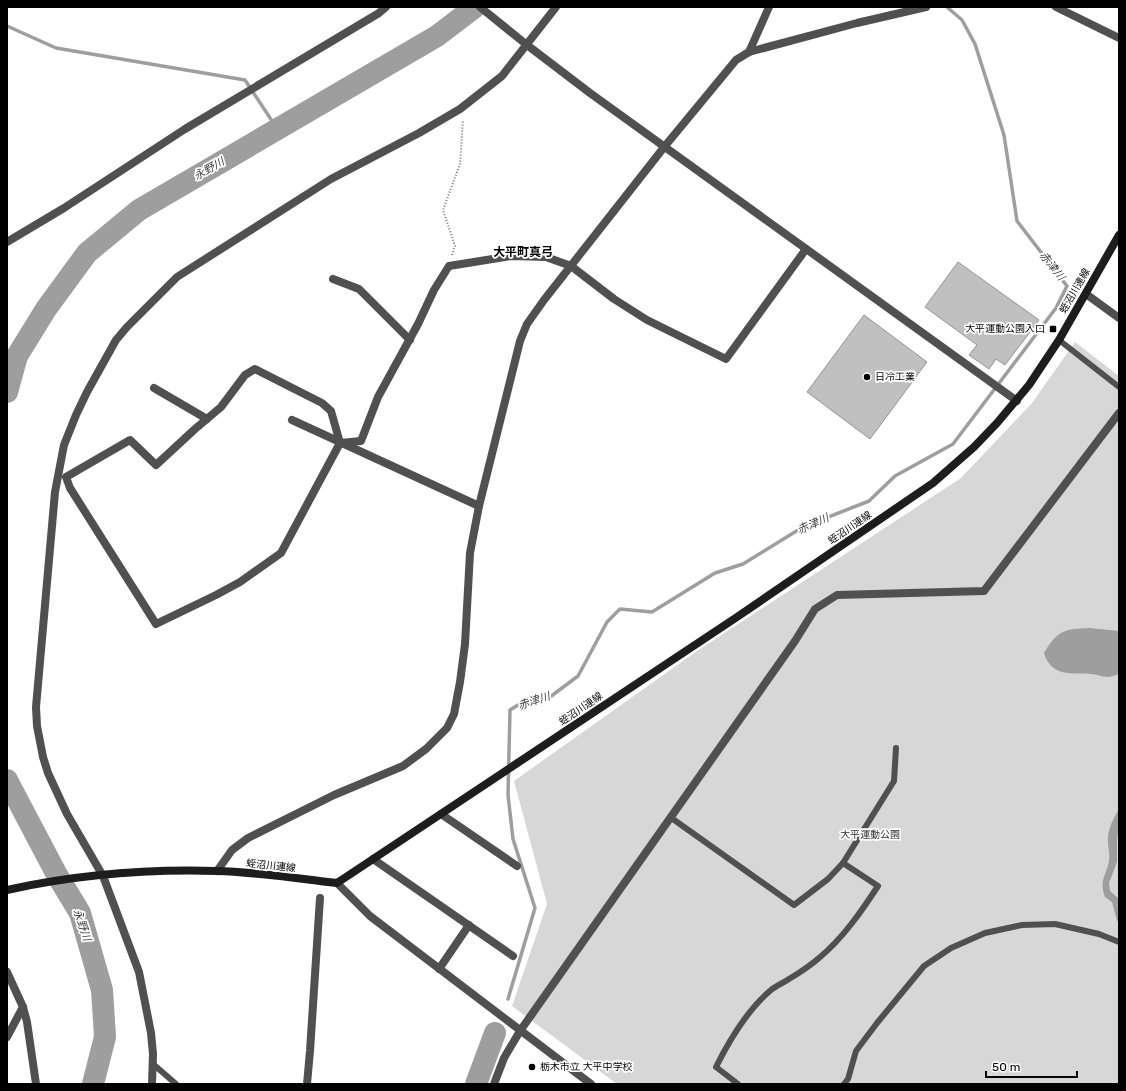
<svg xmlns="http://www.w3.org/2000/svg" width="1126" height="1091" viewBox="0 0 1126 1091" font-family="Rubik,'Noto Sans JP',sans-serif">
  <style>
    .green { fill: #d7d7d7 }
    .water { fill: #9e9e9e }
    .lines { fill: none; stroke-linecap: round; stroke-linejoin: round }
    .stream { stroke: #9e9e9e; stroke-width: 3.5 }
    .river { stroke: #9e9e9e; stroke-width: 22 }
    .building { fill: #c0c0c0; stroke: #949494 }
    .path { stroke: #727272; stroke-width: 2; stroke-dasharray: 1 2; stroke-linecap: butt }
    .service { stroke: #505050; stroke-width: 6 }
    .minor { stroke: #505050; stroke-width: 8 }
    .tertiary { stroke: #505050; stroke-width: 8 }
    .secondary { stroke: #1d1d1d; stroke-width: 8 }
    .poi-dot { fill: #000; stroke: #fff; stroke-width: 1.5 }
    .labels { text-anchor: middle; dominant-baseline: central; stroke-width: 3.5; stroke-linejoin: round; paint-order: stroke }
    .street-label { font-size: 10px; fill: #000; stroke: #fff }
    .poi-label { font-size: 10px; fill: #000; stroke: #fff; text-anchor: start }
    .park-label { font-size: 10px; fill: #2e2e2e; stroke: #fff }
    .water-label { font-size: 11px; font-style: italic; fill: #3f3f3f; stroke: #fff }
    .quarter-label { font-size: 12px; font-weight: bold; fill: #000; stroke: #fff }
  </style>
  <rect width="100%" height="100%" fill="#fff"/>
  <path class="green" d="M1075,342L1119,376V1084H617L512,1006L547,904L514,781L697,651L961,478L1032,403Z"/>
  <g class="water">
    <path d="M1090,628L1119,631V674C1115,675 1111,677 1107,677C1102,677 1096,674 1091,674C1072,673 1051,677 1044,653C1058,630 1064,629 1090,628Z"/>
    <path d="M1119,809V825L1117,840V862L1109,883L1110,891L1119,899V922L1117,921L1112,902L1105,897C1099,879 1106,877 1109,861C1110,854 1108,848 1108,842C1107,830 1113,819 1119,809Z"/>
  </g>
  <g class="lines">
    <g class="stream">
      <path d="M7,26L56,48L245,80L278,130"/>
      <path d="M508,999L535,908L513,839L508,795L510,710L518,705L550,697L578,676L607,622L620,609L652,612L715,573L743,564L803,527L869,501L895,476L953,444L1056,308L1067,286L1017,221L1004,135L975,44L962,20L947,7"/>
    </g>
    <g class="river">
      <path d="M7,392L17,356L46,309L87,253L139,210L437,36L475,7"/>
      <path d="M7,780L57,875L80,913L102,990L105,1037L93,1084"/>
      <path d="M476,1084L495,1033"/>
    </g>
  </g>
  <g class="building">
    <path d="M958,262L1039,320L1005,365L996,359L989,369L969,355L977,345L925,307Z"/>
    <path d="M864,315L927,362L870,439L807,392Z"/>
  </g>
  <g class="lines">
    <path class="path" d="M452,255L455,246L443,210L460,164L463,120"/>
    <g class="service">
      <path d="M1059,340L1119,387"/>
      <path d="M670,817L794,905L828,879L843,863L894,781L896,748"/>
      <path d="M153,1064L176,1084"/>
      <path d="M738,1084L716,1067C729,1041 748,1009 771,990C776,986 783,983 789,979C799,973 810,966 819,958C843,938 861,912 878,886L843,863"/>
      <path d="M844,1084L848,1079L856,1051L877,1023L924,966L951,948L985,933L1022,925L1055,924L1099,934L1119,942"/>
    </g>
    <g class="minor">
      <path d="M480,7L527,45L590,93L1017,401"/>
      <path d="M1056,7L1119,38"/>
      <path d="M749,52L769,7"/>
      <path d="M7,242L64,208L185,129L379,13L386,7"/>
      <path d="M333,279L359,289L410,340"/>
      <path d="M1086,294L1119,318"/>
      <path d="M255,369L322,403L331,411L340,443L281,553L240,582L216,595L156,624L70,488L66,477L130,440L156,465L195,429L221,407L245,375Z"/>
      <path d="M154,388L207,419"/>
      <path d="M292,420L479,506"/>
      <path d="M340,443L361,441L378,397L418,324L434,290L449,266L511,256L546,257L571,266L614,299L647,320L726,359L806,249"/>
      <path d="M441,814L517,866"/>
      <path d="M373,859L513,956"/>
      <path d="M217,871L232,850L248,838L334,795L403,766L426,749L447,728L454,714L460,682L465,644L470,553L479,506L520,341L527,324L544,300L665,146L736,60L749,52L857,23L926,7"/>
      <path d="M439,969L469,925"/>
      <path d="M7,972L23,1007L27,1022L36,1084"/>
      <path d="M7,1037L23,1007"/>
      <path d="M152,1084L153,1054L151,1033L139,972L103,876L67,814L48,773L43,757L37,726L36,707L55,492L64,445L76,415L87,392L116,340L127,327L177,277L331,179L419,133L460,109L502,76L556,7"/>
      <path d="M307,1084L310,1051L320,898"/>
      <path d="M494,1084L504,1058L520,1031L795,641L815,609L837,595L984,591L1119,413"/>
    </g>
    <path class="tertiary" d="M337,883L370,916L591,1084"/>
    <path class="secondary" d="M7,890C75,875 146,869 216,871C256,872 296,878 337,883L737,617L933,483L974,447L997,423L1029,385L1059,340L1119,235"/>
  </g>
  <g class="poi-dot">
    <rect x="1049" y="325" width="8" height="8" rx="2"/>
    <circle cx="867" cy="377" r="4"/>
    <circle cx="532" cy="1067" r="4"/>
  </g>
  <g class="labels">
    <g class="street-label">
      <text transform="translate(1075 291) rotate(-60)">蛭沼川連線</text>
      <text transform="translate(850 528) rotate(-34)">蛭沼川連線</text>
      <text transform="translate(581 709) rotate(-34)">蛭沼川連線</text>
      <text transform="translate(271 866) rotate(6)">蛭沼川連線</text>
    </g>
    <g class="poi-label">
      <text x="1045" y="329" text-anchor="end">大平運動公園入口</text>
      <text x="875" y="377">日冷工業</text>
      <text x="540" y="1067">栃木市立 大平中学校</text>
    </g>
    <g class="park-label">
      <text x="870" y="835">大平運動公園</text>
    </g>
    <g class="water-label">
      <text transform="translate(209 169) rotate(-30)">永野川</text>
      <text transform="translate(1052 266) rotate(52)">赤津川</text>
      <text transform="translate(813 524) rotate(-24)">赤津川</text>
      <text transform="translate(534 701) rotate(-18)">赤津川</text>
      <text transform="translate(82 925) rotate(71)">永野川</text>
    </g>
    <g class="quarter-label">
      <text x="523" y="252">大平町真弓</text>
    </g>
  </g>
  <rect width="1126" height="1091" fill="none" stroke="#000000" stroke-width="16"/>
  <path d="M986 1071v6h91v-6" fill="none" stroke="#000000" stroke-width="2"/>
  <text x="992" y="1071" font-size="12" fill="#000000" stroke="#ffffff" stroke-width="3" paint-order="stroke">50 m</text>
</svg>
